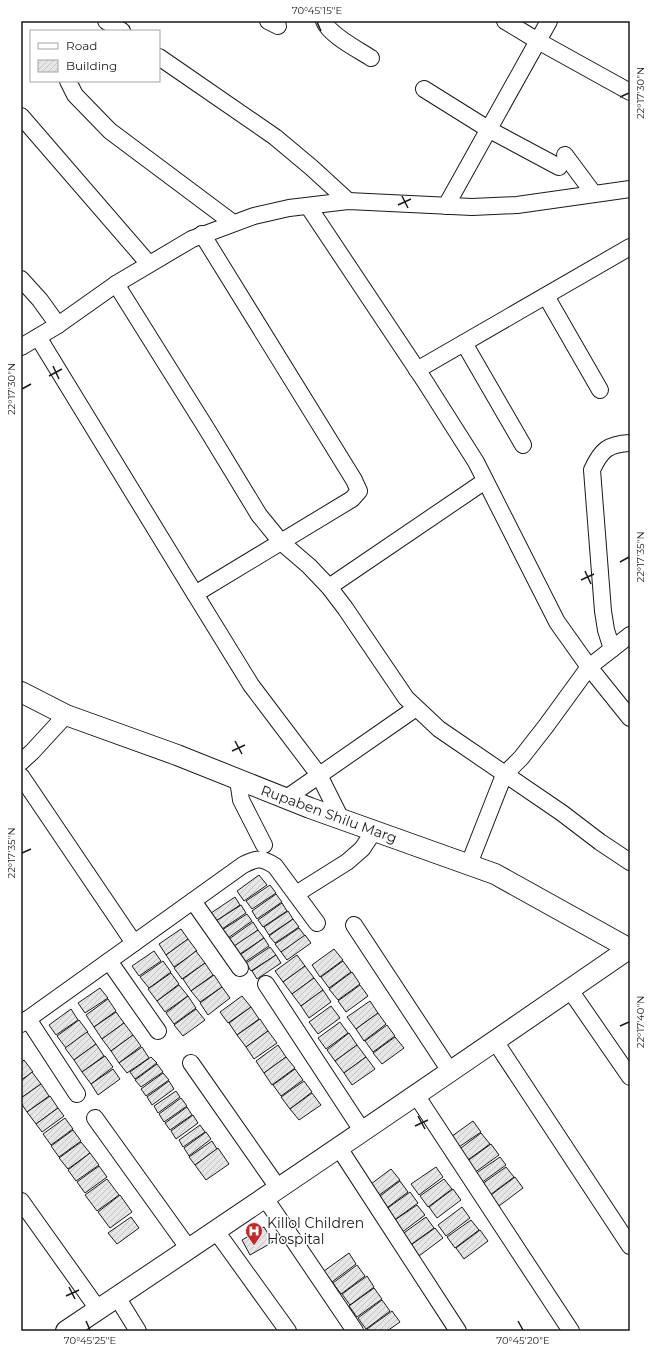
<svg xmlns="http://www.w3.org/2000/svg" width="651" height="1352" viewBox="0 0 651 1352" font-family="Montserrat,sans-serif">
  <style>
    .building { fill: url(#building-hatch); stroke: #1a1a1a }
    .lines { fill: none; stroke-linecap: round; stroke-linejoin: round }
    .minor-casing { stroke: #1a1a1a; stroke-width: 18 }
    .tertiary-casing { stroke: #1a1a1a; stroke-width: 22 }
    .minor { stroke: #fff; stroke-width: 16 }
    .tertiary { stroke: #fff; stroke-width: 20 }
    .ticks { fill: none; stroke: #1a1a1a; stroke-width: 1.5 }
    .labels { text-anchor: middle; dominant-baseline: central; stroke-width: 3; stroke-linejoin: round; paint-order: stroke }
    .street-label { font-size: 14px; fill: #1a1a1a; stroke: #fff }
    .poi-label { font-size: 14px; fill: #1a1a1a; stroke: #fff; text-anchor: start }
    .neatline { fill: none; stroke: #1a1a1a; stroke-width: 1.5 }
    .ticks-label { font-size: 10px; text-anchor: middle; fill: #1a1a1a }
  </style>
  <defs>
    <pattern id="building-hatch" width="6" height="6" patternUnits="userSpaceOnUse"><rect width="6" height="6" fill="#e6e6e6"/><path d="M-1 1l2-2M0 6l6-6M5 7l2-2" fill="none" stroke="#c5c5c5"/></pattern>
  </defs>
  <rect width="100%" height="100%" fill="#fff"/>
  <g class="building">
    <path d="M259,875L267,885L244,901L237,891Z"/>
    <path d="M270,885L276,893L252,909L246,901Z"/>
    <path d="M276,894L282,902L257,919L252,911Z"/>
    <path d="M235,897L240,905L216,921L211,913Z"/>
    <path d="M282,903L287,911L263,927L258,920Z"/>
    <path d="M241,905L246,913L222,929L216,921Z"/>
    <path d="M288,911L293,919L269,935L264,927Z"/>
    <path d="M247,914L252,921L228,938L222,930Z"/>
    <path d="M293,919L299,927L275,943L269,936Z"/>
    <path d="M253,922L258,930L234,947L229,939Z"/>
    <path d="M299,928L305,936L281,952L275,944Z"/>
    <path d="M181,929L188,939L166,955L159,944Z"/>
    <path d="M258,930L264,938L240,954L234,946Z"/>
    <path d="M305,935L311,943L287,960L281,952Z"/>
    <path d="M264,938L269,946L245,962L240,955Z"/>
    <path d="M188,939L197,951L174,967L166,955Z"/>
    <path d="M270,947L276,955L251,971L246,963Z"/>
    <path d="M334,949L343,960L320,977L312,965Z"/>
    <path d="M154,951L161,961L139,976L132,966Z"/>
    <path d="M196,951L205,963L182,979L174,968Z"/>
    <path d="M276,955L281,963L257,979L252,971Z"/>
    <path d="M297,955L305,966L283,982L275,971Z"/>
    <path d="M163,961L171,972L149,988L140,977Z"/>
    <path d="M343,961L351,972L329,988L321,977Z"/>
    <path d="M205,963L213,975L191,991L183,979Z"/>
    <path d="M305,966L314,978L292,994L283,982Z"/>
    <path d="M352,972L360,984L338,1000L329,989Z"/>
    <path d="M171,973L179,984L157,1001L148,989Z"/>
    <path d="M214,975L222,987L200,1002L191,991Z"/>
    <path d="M314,978L323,990L301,1006L292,994Z"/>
    <path d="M179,985L188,996L165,1012L157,1001Z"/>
    <path d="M360,985L368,996L346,1012L338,1001Z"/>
    <path d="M222,987L230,998L208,1015L200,1003Z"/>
    <path d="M100,988L108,998L85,1013L78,1003Z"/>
    <path d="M323,990L331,1002L309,1018L301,1006Z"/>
    <path d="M188,996L196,1008L174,1024L166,1013Z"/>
    <path d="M242,996L251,1007L228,1023L220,1012Z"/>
    <path d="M108,999L116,1011L94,1027L86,1015Z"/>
    <path d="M370,1001L378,1013L356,1029L347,1017Z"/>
    <path d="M331,1006L340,1018L318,1034L309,1022Z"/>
    <path d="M251,1007L259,1019L237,1035L229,1023Z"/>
    <path d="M71,1009L78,1020L56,1035L49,1025Z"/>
    <path d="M196,1009L205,1020L183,1036L174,1025Z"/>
    <path d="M116,1012L124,1023L102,1039L94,1027Z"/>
    <path d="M378,1013L386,1024L364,1041L356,1029Z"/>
    <path d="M260,1019L268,1031L246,1047L237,1035Z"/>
    <path d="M79,1020L88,1032L66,1048L57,1036Z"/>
    <path d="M340,1022L348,1033L326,1049L318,1038Z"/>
    <path d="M124,1023L133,1035L111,1051L102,1039Z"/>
    <path d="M387,1025L395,1036L373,1052L365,1041Z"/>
    <path d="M268,1031L277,1043L254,1059L246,1047Z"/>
    <path d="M87,1032L96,1044L74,1060L65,1048Z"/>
    <path d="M349,1033L357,1045L335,1061L327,1050Z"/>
    <path d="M133,1035L141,1046L119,1063L111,1051Z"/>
    <path d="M395,1037L404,1048L382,1064L373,1053Z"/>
    <path d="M96,1044L104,1056L82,1072L74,1060Z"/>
    <path d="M278,1045L286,1057L264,1073L256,1061Z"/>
    <path d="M357,1045L366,1057L344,1073L335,1061Z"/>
    <path d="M142,1047L149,1058L127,1073L119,1063Z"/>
    <path d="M105,1056L113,1067L91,1084L82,1072Z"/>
    <path d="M151,1057L157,1063L135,1079L130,1072Z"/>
    <path d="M286,1057L295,1068L272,1085L264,1073Z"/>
    <path d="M366,1057L375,1069L352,1085L344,1073Z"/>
    <path d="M24,1060L33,1072L21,1080V1063Z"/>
    <path d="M157,1064L163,1072L141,1087L135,1080Z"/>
    <path d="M113,1069L120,1079L98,1095L91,1084Z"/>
    <path d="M295,1069L303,1080L281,1096L273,1085Z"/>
    <path d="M32,1072L41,1084L21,1098V1081Z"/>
    <path d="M163,1073L169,1080L146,1096L141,1089Z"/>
    <path d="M169,1081L174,1089L152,1105L147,1097Z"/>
    <path d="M304,1081L312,1092L290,1109L281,1097Z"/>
    <path d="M41,1084L49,1096L27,1112L21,1103V1098Z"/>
    <path d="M176,1091L180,1097L158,1113L154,1106Z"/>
    <path d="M312,1093L321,1105L299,1120L290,1109Z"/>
    <path d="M50,1096L58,1108L36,1124L27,1112Z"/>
    <path d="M181,1098L187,1106L164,1122L159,1114Z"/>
    <path d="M187,1107L192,1115L170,1130L165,1123Z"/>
    <path d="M58,1108L64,1116L42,1132L36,1124Z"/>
    <path d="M193,1115L198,1123L176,1139L171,1131Z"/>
    <path d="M65,1118L73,1129L51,1145L43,1134Z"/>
    <path d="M473,1121L481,1132L456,1149L448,1139Z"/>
    <path d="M200,1125L205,1132L183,1147L179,1140Z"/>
    <path d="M73,1130L81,1141L59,1157L51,1146Z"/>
    <path d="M206,1132L211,1139L189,1156L184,1148Z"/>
    <path d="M481,1133L490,1144L465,1162L457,1151Z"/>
    <path d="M212,1141L217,1149L195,1165L189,1157Z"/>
    <path d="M81,1142L90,1153L68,1169L59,1158Z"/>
    <path d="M491,1144L499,1155L474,1173L466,1162Z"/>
    <path d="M218,1148L229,1164L206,1180L195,1165Z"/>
    <path d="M90,1153L99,1165L76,1181L68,1170Z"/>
    <path d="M500,1157L506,1165L481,1183L475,1174Z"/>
    <path d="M99,1166L107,1177L85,1193L77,1182Z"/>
    <path d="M436,1167L443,1177L419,1195L411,1184Z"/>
    <path d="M506,1167L514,1177L490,1195L482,1184Z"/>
    <path d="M391,1169L400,1180L375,1198L367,1187Z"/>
    <path d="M515,1177L523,1188L499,1206L491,1195Z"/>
    <path d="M107,1179L119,1195L97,1211L85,1195Z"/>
    <path d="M444,1179L452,1189L428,1207L420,1196Z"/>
    <path d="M400,1181L408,1192L384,1210L376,1199Z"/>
    <path d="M453,1189L461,1200L437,1218L429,1207Z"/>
    <path d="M410,1192L418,1203L393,1221L385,1210Z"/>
    <path d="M120,1195L132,1212L110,1228L98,1212Z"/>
    <path d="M417,1205L425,1215L401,1233L392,1222Z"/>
    <path d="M462,1207L470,1218L446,1236L438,1225Z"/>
    <path d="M131,1217L139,1228L117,1244L108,1233Z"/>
    <path d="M426,1217L434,1228L409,1246L401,1235Z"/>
    <path d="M471,1220L479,1230L455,1248L447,1237Z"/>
    <path d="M264,1227L273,1242L250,1255L242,1240Z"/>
    <path d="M435,1228L443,1238L419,1256L411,1245Z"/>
    <path d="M480,1230L488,1241L464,1259L456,1248Z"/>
    <path d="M349,1253L356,1264L332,1282L324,1271Z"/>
    <path d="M357,1265L365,1276L341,1294L333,1283Z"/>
    <path d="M367,1276L374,1287L350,1305L342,1294Z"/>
    <path d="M374,1288L382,1299L357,1317L349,1306Z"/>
    <path d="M382,1300L390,1311L366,1329L358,1318Z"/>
    <path d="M392,1311L400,1322L387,1331H369L367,1329Z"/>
  </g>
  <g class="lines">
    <defs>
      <g id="minor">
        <path d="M106,21L122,31"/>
        <path d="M268,21L278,26"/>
        <path d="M324,21C329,35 359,50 371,58"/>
        <path d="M505,21L538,41L630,92"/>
        <path d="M159,57L275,137L312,168L348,201"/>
        <path d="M68,81L75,95L110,131L233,223"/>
        <path d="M424,89L488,129L559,167"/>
        <path d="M21,116L149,264"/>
        <path d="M565,155L594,194"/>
        <path d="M308,206L424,380L476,462L557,622L589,667L630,718"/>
        <path d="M446,206L549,21"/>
        <path d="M21,279L40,300L58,325"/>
        <path d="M116,284L208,431L259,515L281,542L309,566L329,587L345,608L406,698L439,729L562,813L600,842L630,862"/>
        <path d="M546,296L600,390"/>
        <path d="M38,337L195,594L352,499L359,491L354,480L202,234"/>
        <path d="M464,343L523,445"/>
        <path d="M21,347L58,325L116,284L192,239L254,216L289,208L348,201L472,207L517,205L630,189"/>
        <path d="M417,370L630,247"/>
        <path d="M329,587L485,481"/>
        <path d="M195,594L251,685L319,775L341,819"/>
        <path d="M612,649L606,630L603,611L592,470C601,450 608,444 630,443"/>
        <path d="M21,762L32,752L66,715"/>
        <path d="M21,776L134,943"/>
        <path d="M238,780L241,800L264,845"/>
        <path d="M285,799L416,708"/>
        <path d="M469,864L504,775L521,758L546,726L589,667L630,635"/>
        <path d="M296,894L347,862L362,849L374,831"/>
        <path d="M193,901L240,968"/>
        <path d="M354,925L450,1071"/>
        <path d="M109,961L158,1031"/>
        <path d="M266,984L363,1132"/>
        <path d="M570,990L630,1077"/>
        <path d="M28,1019L77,1094"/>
        <path d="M21,1024L243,865C257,858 261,857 275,866L317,923"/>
        <path d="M495,1041L630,1246"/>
        <path d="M191,1063L279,1189"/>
        <path d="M416,1095L571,1331"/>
        <path d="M95,1118L189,1249"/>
        <path d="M339,1148L458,1331"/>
        <path d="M265,1198L355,1331"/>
        <path d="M21,1201L98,1309"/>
        <path d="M216,1231L288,1331"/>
        <path d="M117,1297L138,1331"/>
      </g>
      <g id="tertiary">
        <path d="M21,692L66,715L177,755L310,808L495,874L630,949"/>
        <path d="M66,1331C255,1205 443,1077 630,948"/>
      </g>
    </defs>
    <use href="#minor" class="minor-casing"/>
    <use href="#tertiary" class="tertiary-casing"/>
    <use href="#minor" class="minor"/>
    <use href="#tertiary" class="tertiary"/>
  </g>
  <path class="ticks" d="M317,22L321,31M620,97L629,93M402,196L408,208M398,205L411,199M53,366L59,379M49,376L62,369M22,389L31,384M620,562L629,557M585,571L591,584M581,580L594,574M235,741L242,754M232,751L245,745M22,853L31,849M620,1026L629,1022M418,1116L425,1129M415,1126L428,1120M69,1287L75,1299M66,1296L79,1290M86,1321L90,1330M518,1321L523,1330"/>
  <defs>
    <symbol id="hospital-pin" viewBox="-11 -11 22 30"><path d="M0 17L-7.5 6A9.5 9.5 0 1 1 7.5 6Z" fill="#c62828" stroke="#fff"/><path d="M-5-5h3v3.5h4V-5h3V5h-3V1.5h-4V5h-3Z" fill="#fff"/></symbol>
  </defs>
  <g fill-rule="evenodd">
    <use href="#hospital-pin" x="244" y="1221" width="20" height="27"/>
  </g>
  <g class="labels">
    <g class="street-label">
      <text transform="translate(329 814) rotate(20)">Rupaben Shilu Marg</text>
    </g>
    <g class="poi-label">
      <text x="267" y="1223">Killol Children<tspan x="267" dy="16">Hospital</tspan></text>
    </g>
  </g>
  <rect width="651" height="1352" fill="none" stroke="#ffffff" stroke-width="44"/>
  <rect x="30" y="30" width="130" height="52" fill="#ffffff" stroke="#a3a3a3"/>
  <rect x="38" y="43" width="20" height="6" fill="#ffffff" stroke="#a3a3a3"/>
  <text x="66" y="50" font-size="12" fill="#1a1a1a">Road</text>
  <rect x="38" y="60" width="20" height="12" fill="url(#building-hatch)" stroke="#a3a3a3"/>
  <text x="66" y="70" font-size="12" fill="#1a1a1a">Building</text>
  <rect x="22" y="22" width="607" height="1308" class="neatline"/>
  <g class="ticks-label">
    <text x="317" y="14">70°45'15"E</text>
    <text transform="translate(640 93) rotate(-90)" y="4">22°17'30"N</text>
    <text transform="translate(11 389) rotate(-90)" y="4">22°17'30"N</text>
    <text transform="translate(640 557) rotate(-90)" y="4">22°17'35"N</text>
    <text transform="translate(11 853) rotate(-90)" y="4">22°17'35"N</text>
    <text transform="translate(640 1022) rotate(-90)" y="4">22°17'40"N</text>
    <text x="90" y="1344">70°45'25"E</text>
    <text x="523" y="1344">70°45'20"E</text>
  </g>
</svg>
